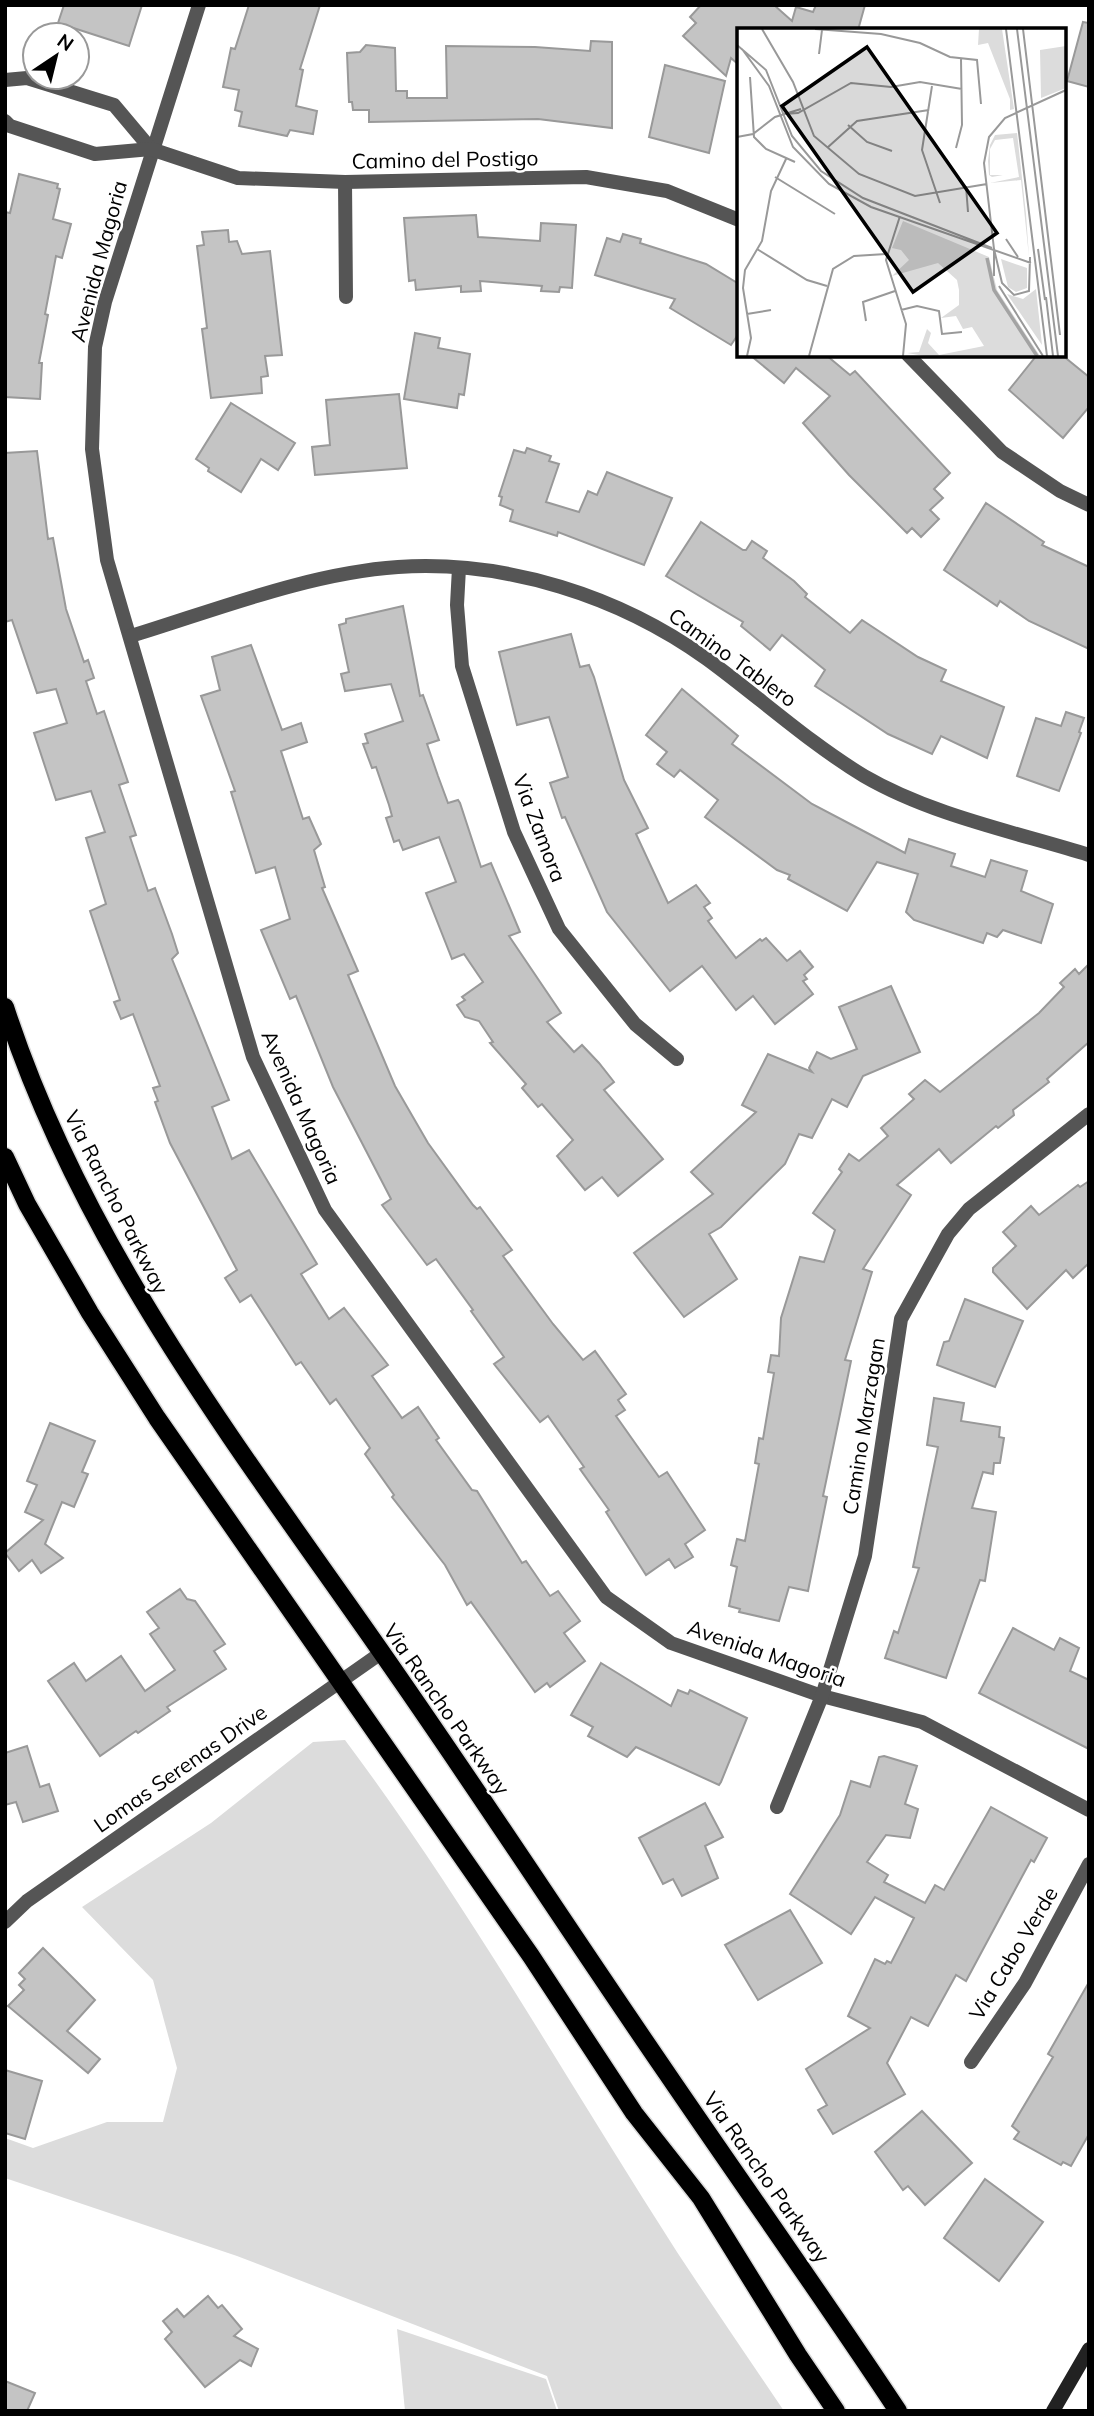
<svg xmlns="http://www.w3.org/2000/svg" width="1094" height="2416" viewBox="0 0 1094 2416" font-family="Mulish,sans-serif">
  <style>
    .green { fill: #dcdcdc }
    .building { fill: #c4c4c4; stroke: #999; stroke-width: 2 }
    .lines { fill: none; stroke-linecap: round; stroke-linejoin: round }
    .primary-casing { stroke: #dbdbdb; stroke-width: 21 }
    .street { stroke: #555; stroke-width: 14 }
    .secondary { stroke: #222; stroke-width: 14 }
    .primary { stroke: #000; stroke-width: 18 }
    .labels { text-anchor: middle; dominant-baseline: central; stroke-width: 5; stroke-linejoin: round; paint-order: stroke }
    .street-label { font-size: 21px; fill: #000; stroke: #fff }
    .inset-river { fill: none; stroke: #a3a3a3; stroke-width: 3.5 }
    .inset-road { fill: none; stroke: #999; stroke-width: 2 }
    .view { fill: #000; fill-opacity: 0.15; stroke: #000; stroke-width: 3.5 }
    .inset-edge { fill: none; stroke: #000; stroke-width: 3.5 }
  </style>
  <rect width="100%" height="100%" fill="#fff"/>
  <g class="green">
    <path d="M345,1740C467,1903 567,2081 677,2252C712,2305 748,2358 784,2411H559L547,2376L237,2256L5,2178V2138L33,2148L107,2122H163L177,2068L153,1980L82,1907L211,1823L313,1742Z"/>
    <path d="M397,2329L546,2379L557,2411H405Z"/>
  </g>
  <g class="building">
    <path d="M64,5H142L129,46L58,23Z"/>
    <path d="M249,5H320L300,69L303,70L296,106L317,111L313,134L290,130L287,136L239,126L242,112L235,110L239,90L223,87L231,48L235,49Z"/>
    <path d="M701,5H774L792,21L796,7L813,12L816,5H865L858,30H739V65L731,58L726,76L683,36L696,23L690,17Z"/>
    <path d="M1083,22L1089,23V87L1067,81Z"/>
    <path d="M591,41L612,42V128L538,119L369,122V110H353L352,102H349L347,53L360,52L366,45L395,48L396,91H407V98H447L446,46L535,47L590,51Z"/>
    <path d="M665,65L725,81L709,153L649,137Z"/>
    <path d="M19,174L58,184L57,188L60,189L53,219L71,224L62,258L56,256L45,314L48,315L39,363H42L40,399L5,397V212L10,213Z"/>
    <path d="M476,215L478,237L540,241L541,223L576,225L572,288L560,287L559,292L541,291L542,286L480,281L481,291L461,292V286L416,290L415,280L409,281L404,218Z"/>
    <path d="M228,230L229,242L237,241L242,254L270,251L282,355L265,356L268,376L261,377L262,393L211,398L202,329L207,328L197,246L204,245L202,232Z"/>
    <path d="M623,234L641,239L640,243L706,264L739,284V333L731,345L670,308L675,299L595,275L607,238L620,242Z"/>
    <path d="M415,333L440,338L438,348L470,354L464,395L459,394L457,408L404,399Z"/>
    <path d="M750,355H826L850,375L855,371L950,473L934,489L943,498L930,510L939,519L921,537L912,528L907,533L849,475L803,423L830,396L796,368L784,383Z"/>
    <path d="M1037,355H1062L1089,377V407L1063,438L1009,390Z"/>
    <path d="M399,394L407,468L315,475L312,447L330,445L326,400Z"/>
    <path d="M231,403L295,443L278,470L261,459L241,492L208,471L209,468L196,459Z"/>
    <path d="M527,448L551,456L549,461L559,464L546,502L579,512L588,491L597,495L607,472L672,498L644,565L558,532L557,536L510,521L513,510L500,505L502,497L499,496L514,450L525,453Z"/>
    <path d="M37,451L48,539L53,538L66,609L84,662L88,660L94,678L86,681L97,714L104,711L128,782L119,785L136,835L130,837L148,891L155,888L172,934L178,953L172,959L229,1100L212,1107L232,1159L249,1150L317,1264L301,1274L329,1319L344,1308L388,1365L372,1376L402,1418L418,1407L439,1438L436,1440L472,1490L477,1491L522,1563L526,1561L550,1596L558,1591L580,1621L564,1633L585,1661L550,1687L547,1683L535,1692L471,1602L467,1605L445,1565L392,1497L394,1495L365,1454L370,1448L336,1399L330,1404L301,1362L296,1365L251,1295L240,1302L225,1278L237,1270L170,1143L155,1102L158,1101L153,1088L160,1086L133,1014L121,1019L114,1002L120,1000L90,911L106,904L86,838L105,832L91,791L56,800L34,733L67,723L56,689L37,693L12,620L5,622V453Z"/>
    <path d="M986,503L1044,542L1042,545L1089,567V649L1029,621L1000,601L997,606L944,570Z"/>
    <path d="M701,522L743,550H746L752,541L767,551L763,558L794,581L807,594L805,597L850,633L862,620L918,657L946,670L941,681L1004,707L987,758L941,736L932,754L888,734L815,686L825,670L782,635L770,650L741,626L743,622L666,576Z"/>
    <path d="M403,606L420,696L423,695L439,740L427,744L438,776L448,803L458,800L460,803L481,867L491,863L520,932L509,936L561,1013L547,1022L574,1052L582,1045L599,1063L614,1082L604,1090L663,1159L618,1196L602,1177L585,1190L557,1156L573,1140L542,1104L538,1107L522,1088L526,1084L490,1043L493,1042L479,1021L465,1017L457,1005L465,1000L462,997L483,982L464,954L452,959L426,893L456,882L439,837L403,850L399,840L394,842L386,818L392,816L389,805L376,767L372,768L363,744L368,743L365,734L403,721L391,684L345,691L341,674L349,672L339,625L346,623V619Z"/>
    <path d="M571,634L580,667L589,665L594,677L624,780L648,828L636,834L668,903L696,885L710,903L704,907L712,918L708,921L736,958L760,939L762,941L766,938L787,961L800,951L813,967L804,975L807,979L803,981L813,994L775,1024L753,996L736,1010L702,966L670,991L607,912L565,817L562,818L550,783L568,777L549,717L517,725L499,652Z"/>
    <path d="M251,645L282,730L301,723L307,742L281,751L303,819L309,817L321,844L314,850L325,887L322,888L358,971L348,975L395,1086L428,1143L473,1205L477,1209L480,1207L512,1250L503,1256L553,1324L583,1360L595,1351L626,1394L618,1400L625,1410L616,1416L659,1477L667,1472L705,1530L685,1544L693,1557L675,1568L669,1559L646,1575L606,1512L609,1510L580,1469L584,1467L548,1416L540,1422L494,1364L504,1357L471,1311L473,1310L436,1259L427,1265L382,1205L391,1199L333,1087L296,996L290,999L261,930L290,919L275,867L256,873L231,792L235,791L201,696L220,690L212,657Z"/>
    <path d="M682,689L738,736L732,744L812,804L854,826L905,853L909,839L955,854L951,866L985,877L991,860L1027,871L1021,891L1053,904L1041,943L1003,930L997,937L987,933L983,943L914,920L906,912L918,874L877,862L847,911L788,879L790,875L777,870L705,817L718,800L680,770L674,777L657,764L667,752L646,735Z"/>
    <path d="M1066,712L1084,718L1079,732L1081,733L1059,791L1017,776L1036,718L1061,726Z"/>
    <path d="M1089,964V1042L1047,1079L1049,1082L1013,1110L1014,1115L998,1128L996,1126L951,1163L939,1149L897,1185L911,1195L863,1269L872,1272L845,1360L851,1361L823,1496L827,1497L808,1591L789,1587L779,1621L739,1612L740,1609L729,1606L737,1567L731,1565L737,1539L745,1541L759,1464L755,1463L759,1438L763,1439L774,1373L768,1372L771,1355L779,1356L781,1318L800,1257L824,1262L835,1230L813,1213L842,1172L839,1169L849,1154L859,1161L888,1136L881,1128L914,1099L909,1094L925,1080L940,1092L1039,1013L1064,987L1060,983L1075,969L1079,974Z"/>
    <path d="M891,986L920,1052L863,1076L847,1107L832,1099L812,1138L799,1134L785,1164L721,1227L709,1234L737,1279L684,1317L634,1253L713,1194L691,1172L756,1112L742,1105L768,1054L812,1072L809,1068L817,1052L831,1059L857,1049L839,1007Z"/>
    <path d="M1089,1181V1263L1073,1278L1066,1270L1027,1309L993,1272V1268L1016,1246L1003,1232L1031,1206L1039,1215L1078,1185L1080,1187Z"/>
    <path d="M965,1299L1023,1321L995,1387L937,1365L944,1342L949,1341Z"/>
    <path d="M934,1398L964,1403L961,1421L1000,1427L999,1437L1004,1438L1000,1463H994L993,1474L983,1472L972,1508L996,1512L985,1581L980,1580L946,1678L885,1658L894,1631L898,1633L919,1568L913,1567L938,1447L927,1445Z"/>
    <path d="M50,1423L95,1441L82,1472L88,1474L74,1507L62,1502L45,1544L63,1558L41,1573L32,1560L19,1571L5,1553L43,1520L25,1512L37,1485L27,1481Z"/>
    <path d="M180,1589L187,1599L195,1601L225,1644L214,1651L226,1669L167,1707L170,1711L138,1733L136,1731L100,1756L48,1681L74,1663L86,1681L121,1656L145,1691L175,1670L150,1634L159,1628L147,1612Z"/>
    <path d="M1013,1628L1054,1650L1060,1638L1079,1648L1070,1671L1089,1680V1749L979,1693Z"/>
    <path d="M601,1663L671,1706L678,1690L688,1694L690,1690L747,1718L721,1782L719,1785L636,1747L627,1757L588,1736L593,1727L571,1715Z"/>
    <path d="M27,1746L40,1787L49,1784L58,1811L23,1822L16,1802L5,1805V1753Z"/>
    <path d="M884,1756L917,1766L905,1804L918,1809L910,1838L886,1835L867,1862L888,1875L884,1882L925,1903L935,1885L944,1890L991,1807L1047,1838L1034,1862L1031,1860L966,1981L956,1975L928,2026L911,2017L887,2063L905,2094L833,2134L818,2110L827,2105L806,2069L870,2028L848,2016L875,1959L885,1964L887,1961L891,1963L914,1918L875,1897L851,1934L790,1894L840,1815L851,1781L870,1787L879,1757Z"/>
    <path d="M705,1803L723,1837L705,1846L718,1878L682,1896L673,1879L663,1884L639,1838Z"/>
    <path d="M790,1910L822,1963L758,2000L725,1945Z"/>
    <path d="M43,1948L95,2000L67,2031L100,2059L88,2073L8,2006L24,1990L19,1985L25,1979L19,1973Z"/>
    <path d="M1089,1982V2134L1071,2166L1063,2162L1061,2165L1014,2139L1019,2132L1012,2126L1053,2057L1048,2054Z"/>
    <path d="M5,2070L42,2081L25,2139L5,2133Z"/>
    <path d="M922,2111L972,2163L925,2205L908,2186L903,2190L875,2152Z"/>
    <path d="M985,2179L1043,2222L999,2281L944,2238Z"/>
    <path d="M208,2296L218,2308L222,2305L242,2329L234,2336L258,2349L251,2366L240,2360L205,2387L165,2339L172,2332L163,2321L177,2309L184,2317Z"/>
    <path d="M5,2381L35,2393L27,2411H5Z"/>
  </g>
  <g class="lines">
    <defs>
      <g id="primary">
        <path d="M5,1007C86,1257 251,1463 398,1676C489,1807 576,1941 666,2072C743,2185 822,2296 898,2411"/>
        <path d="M5,1157L27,1204L90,1313L157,1418L531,1956L634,2113L701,2198L798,2355L836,2411"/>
      </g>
    </defs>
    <use href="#primary" class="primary-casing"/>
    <g class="street">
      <path d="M199,5L105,302L95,347L92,449L107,560L253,1057L325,1210L606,1597L671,1643L822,1696L922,1722L1089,1810"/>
      <path d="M5,80L27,78L114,105L151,149"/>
      <path d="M5,121L10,126L95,154L151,149L238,178L345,182L586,177L667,191L739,220"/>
      <path d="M345,182L346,297"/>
      <path d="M908,355L1002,452L1060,491L1089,505"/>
      <path d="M459,568L457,605L462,666L514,832L559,929L635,1024L677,1059"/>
      <path d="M131,636C216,610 309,573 398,567C507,560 619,596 707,659C759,697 808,742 864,776C931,815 1015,832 1089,855"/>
      <path d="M777,1807L822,1696L865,1556L901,1319L948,1234L969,1209L1089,1114"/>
      <path d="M5,1922L27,1901L381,1653"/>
      <path d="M971,2062L1025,1983L1089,1864"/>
    </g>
    <path class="secondary" d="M1053,2411L1089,2349"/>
    <use href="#primary" class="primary"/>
  </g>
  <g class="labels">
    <g class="street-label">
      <text transform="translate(445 159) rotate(-1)">Camino del Postigo</text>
      <text transform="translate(98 261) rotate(-75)">Avenida Magoria</text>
      <text transform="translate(733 657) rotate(36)">Camino Tablero</text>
      <text transform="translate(540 828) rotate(69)">Via Zamora</text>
      <text transform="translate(302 1107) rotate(66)">Avenida Magoria</text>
      <text transform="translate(117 1202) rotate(63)">Via Rancho Parkway</text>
      <text transform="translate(863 1426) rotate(-81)">Camino Marzagan</text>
      <text transform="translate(767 1653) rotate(19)">Avenida Magoria</text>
      <text transform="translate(447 1709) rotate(55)">Via Rancho Parkway</text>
      <text transform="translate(180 1768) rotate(-35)">Lomas Serenas Drive</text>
      <text transform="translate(1013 1953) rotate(-59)">Via Cabo Verde</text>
      <text transform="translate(767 2177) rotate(55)">Via Rancho Parkway</text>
    </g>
  </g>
  <g transform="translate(737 28)">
    <rect width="329" height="329" fill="#fff"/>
    <path d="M242,1H265L277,81L273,82V71L251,15L241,17ZM329,18V60L304,70L303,22ZM280,105L289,186L292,229L284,152L253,155L282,149L276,110L258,112L253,121V147H266L255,149L252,147L251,133L253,117L258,107ZM166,193L252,229L260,262L303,328H188L170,325L182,324L190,301L194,305L191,315L202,327L247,318L235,299L226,301L219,288L204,290L222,277V262L220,252L201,235L155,248L172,232L164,222L155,220ZM264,231L290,240V260L279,264L271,259ZM299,261L305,317L270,266L286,271Z" fill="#dcdcdc"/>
    <path class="inset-river" d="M250,230L257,262L300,328"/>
    <path class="inset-road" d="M25,1L56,54L77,108L122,146L178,168L250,156M78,1L144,6L183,15L213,29L240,32L244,76M269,1L310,328M280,1L321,328M286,1L323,307M0,17L29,42L55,108L84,143L126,170L255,220M5,21L32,58L56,119L92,156L134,179L294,235M82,26L85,2M13,49L17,109L29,121L58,134M195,58L185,122L203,175M47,86L61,85L114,55L154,59L183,54L225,61M111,97L130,114L155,123M0,109L16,106L38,89L64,81M90,120L120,93L192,82M219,120L225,97L224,31M38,149L98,186M229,158L231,184M163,188L149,232L169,296L166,328M269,211L281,229M20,221L70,252L90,258M257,221L247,135L252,109L268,90L329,62M257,221L265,255L277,267L292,263L293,229M257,221V248M301,221L308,272M262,258L306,328M309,269L316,328M164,282L180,278L202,283L205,306L225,304M10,286L34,282M129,293L126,274L158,263M10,328L14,310L6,260L8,242L25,213L34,163L49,131M72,328L96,241L117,228L149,226"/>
    <path class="view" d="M130,19L260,205L176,264L45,78Z"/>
    <rect width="329" height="329" class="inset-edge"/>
  </g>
  <rect width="1094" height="2416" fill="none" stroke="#000000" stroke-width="14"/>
  <g transform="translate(56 56) rotate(35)"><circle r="33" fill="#ffffff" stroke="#999999" stroke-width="2"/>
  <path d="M0-5L12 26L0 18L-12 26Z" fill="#000000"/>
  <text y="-10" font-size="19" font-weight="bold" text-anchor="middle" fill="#000000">N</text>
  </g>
</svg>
